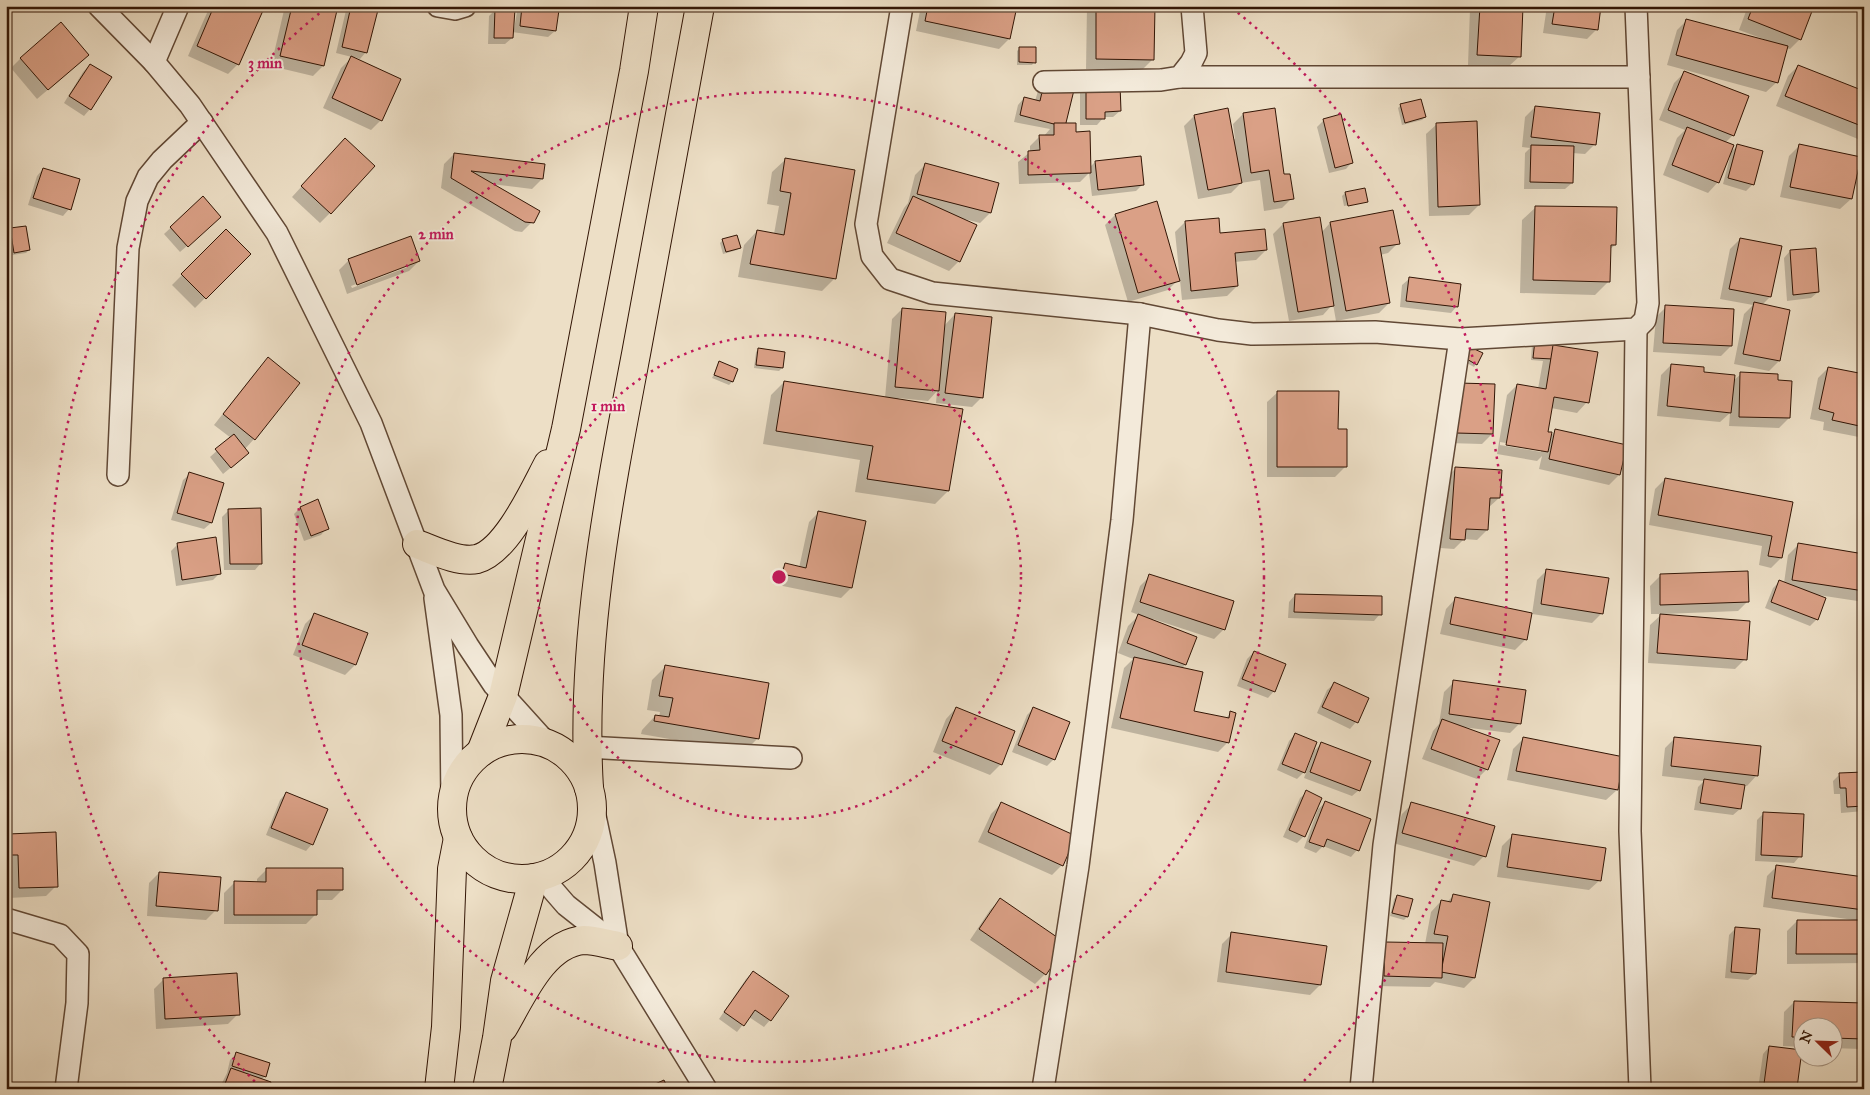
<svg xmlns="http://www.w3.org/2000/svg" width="1870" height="1095" viewBox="0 0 1870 1095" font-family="'IM FELL Great Primer',serif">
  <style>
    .shadow { fill: #0003; fill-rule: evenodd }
    .building { fill: #daa086; stroke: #321505 }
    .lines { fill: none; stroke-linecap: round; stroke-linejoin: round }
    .minor-casing { stroke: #614835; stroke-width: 24 }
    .major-casing { stroke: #321505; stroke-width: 30 }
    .minor { stroke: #f3eada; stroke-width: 21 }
    .major { stroke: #eddfc6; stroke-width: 28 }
    .ring { fill: none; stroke: #c2185b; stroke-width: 2.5; stroke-dasharray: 2.5 5 }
    .centre { fill: #c2185b; stroke: #f3eada; stroke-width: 2.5 }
    .ring-label { font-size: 15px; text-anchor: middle; font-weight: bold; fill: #c2185b; stroke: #f3eada; stroke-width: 4; stroke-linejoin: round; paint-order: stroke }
  </style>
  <rect width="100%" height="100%" fill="#eddfc6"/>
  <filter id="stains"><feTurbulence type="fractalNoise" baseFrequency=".004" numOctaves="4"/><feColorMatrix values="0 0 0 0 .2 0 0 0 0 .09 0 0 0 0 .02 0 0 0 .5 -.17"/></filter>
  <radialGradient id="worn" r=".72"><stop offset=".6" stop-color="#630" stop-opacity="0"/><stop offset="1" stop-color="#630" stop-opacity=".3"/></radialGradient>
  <g class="shadow">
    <path d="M210,6H263L238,64L228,74L188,56Z"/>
    <path d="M285,6H337L323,66L313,76L271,66Z"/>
    <path d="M347,6H377L366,52L360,59L354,57L381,120L371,130L323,108L341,68L352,57L336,53Z"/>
    <path d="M523,6L557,11L555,31L548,37L512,32V38L505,44H488L489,16L496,9L514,29L517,12Z"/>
    <path d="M921,6H990L1009,39L999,49L916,31Z"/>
    <path d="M1087,6H1154L1153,59L1143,69H1086Z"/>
    <path d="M1472,6H1522L1520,56L1509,66L1468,65L1470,8Z"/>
    <path d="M1547,6H1600L1597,29L1587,39L1543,33Z"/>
    <path d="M1748,6H1812L1800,39L1790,49L1786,48L1777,82L1766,92L1667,65L1677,30L1687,20L1765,42L1766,40L1739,30Z"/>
    <path d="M1020,48L1034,62L1032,65H1017V51Z"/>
    <path d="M21,58L77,65L37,99L11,68Z"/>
    <path d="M90,65V109L84,116L64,103L83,72Z"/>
    <path d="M1798,66L1864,93V133L1858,139L1776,106L1788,76Z"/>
    <path d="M1684,73L1733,135L1725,143L1729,154L1737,146L1753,184L1746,191L1723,184L1730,157L1728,156L1718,182L1708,193L1663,175L1677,138L1685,130L1659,120L1674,83Z"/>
    <path d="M1044,84L1064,124L1075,133L1090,167L1095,162L1143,184L1136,191L1092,196L1089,173L1080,182L1019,184L1018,162L1030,152V146L1040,136H1044L1050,129L1014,122L1018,105L1024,98L1035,101L1038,91Z"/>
    <path d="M1086,86L1120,111L1113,117H1104L1097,125H1080V93Z"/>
    <path d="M1401,105L1425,117L1422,120L1402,125L1398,108Z"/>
    <path d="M1535,107L1595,144L1585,154L1572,153V183L1565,189H1524L1525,153L1530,148L1522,147L1525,117Z"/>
    <path d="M1274,109L1283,176L1292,198L1282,208L1264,211L1260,180L1241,183L1231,193L1198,199L1184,126L1194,116L1227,110L1233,139H1235L1233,124L1243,114Z"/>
    <path d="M1324,120L1352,162L1346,169L1329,173L1317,127Z"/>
    <path d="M1437,124L1479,205L1469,215L1429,216L1426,134Z"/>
    <path d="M1799,146L1859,158L1851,199L1840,209L1780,197L1789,156Z"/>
    <path d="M335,150L330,213L320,223L292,197Z"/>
    <path d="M454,154L542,179L532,189L491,184L532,222L522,232L515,231L441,188L444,164Z"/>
    <path d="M786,159L835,278L822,291L738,277L744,245L757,231L774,234L779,206L767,204L772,172Z"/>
    <path d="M925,165L990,213L980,223L960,218L959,261L949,271L887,243L904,208L908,203L915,175Z"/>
    <path d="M43,169L69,209L63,216L28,205L37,176Z"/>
    <path d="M1345,193L1367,202L1365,203V202L1344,206L1342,196Z"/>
    <path d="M203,198L213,223L180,252L164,234Z"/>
    <path d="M1536,207L1615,245L1609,250V281L1595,295L1520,293L1522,220Z"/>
    <path d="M1115,215L1178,280L1168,290L1128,302L1105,225Z"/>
    <path d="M1185,222L1219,235L1266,250L1256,260L1234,262L1237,286L1227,296L1182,300L1175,232Z"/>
    <path d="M1330,223L1398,243L1388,253L1380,255L1389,303L1379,313L1336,321L1333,304L1323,315L1289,321L1273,234L1283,224L1321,233Z"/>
    <path d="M11,229L29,250L26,253L12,255L8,232Z"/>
    <path d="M226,231L249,254L195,308L172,285Z"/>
    <path d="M1740,239L1770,297L1762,305L1789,311L1779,361L1769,371L1734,364L1744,314L1753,305L1720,299L1730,249Z"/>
    <path d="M723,240L740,247L737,250L723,254L720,243Z"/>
    <path d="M1790,251L1818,292L1811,298L1787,301L1784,258Z"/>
    <path d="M349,260L419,261L409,271L347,294L339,270ZM408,264V267L352,288L351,286Z"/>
    <path d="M1409,279L1457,306L1451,313L1400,307L1402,285Z"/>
    <path d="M1666,307L1731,346L1721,356L1653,352L1656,317Z"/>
    <path d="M902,309L944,326L955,314L982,397L972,407L936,403L937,391L928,401L898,398L948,491L935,504L855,492L860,460L763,444L771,395L784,382L885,398L892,319Z"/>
    <path d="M1532,344L1552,346L1587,402L1577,413L1551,408L1547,433L1550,437L1556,430L1619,475L1609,485L1539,469L1542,456L1537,461L1497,454L1507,395L1517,385L1538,389L1543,361L1531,360ZM1500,442L1541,449V452L1500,445Z"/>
    <path d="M759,349L782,368L779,371L754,368L756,352Z"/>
    <path d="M1482,354L1474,367L1463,361Z"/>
    <path d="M720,363L736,369L732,382L729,385L712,378Z"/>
    <path d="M1671,365L1733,381L1741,374L1776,381L1789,418L1779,428L1729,426L1730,413L1720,422L1657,416L1661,375Z"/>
    <path d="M1828,368L1864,376V438L1823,430L1824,422L1810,419L1818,378Z"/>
    <path d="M258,369L254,439L245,449L241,459L223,474L210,457L231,438L214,425Z"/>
    <path d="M1278,392L1345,467L1335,477H1267V402Z"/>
    <path d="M1449,395L1492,434L1482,444L1447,443Z"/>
    <path d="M1455,469L1499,498L1488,508L1487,530L1477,540L1464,539L1454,549L1440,548L1445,479Z"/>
    <path d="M190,474L211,523L204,529L171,520L183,480Z"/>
    <path d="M1665,479L1791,503L1781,558L1771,568L1759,565L1762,546L1649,525L1655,489Z"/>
    <path d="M300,508L327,528L321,535L304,541L294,514Z"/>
    <path d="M229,510L261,563L255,570H224L222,517Z"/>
    <path d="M819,512L865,522L851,588L841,598L773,584L775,575L785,565L799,568L809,522Z"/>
    <path d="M178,544L220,573L213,580L176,586L171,551Z"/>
    <path d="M1798,545L1864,555V602L1818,595L1817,619L1810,626L1765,608L1773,588L1780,581L1784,583L1788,555Z"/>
    <path d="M1547,570L1602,613L1592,623L1532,614L1537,580Z"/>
    <path d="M1150,576L1224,629L1214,639L1153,619V621L1185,665L1181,669L1193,712L1225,719L1231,713L1228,742L1218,752L1111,728L1124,668L1133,659L1118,653L1128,626L1139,615L1131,612L1140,586Z"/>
    <path d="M1660,576L1748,601L1738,611L1664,614V616L1745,659L1735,669L1648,663L1650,625L1662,614H1651L1650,586Z"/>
    <path d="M1295,595L1380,614L1374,621L1288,618L1289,602Z"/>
    <path d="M1456,598L1525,640L1515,650L1440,634L1446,609Z"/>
    <path d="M315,614L367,634L355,665L345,675L293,655L305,624Z"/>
    <path d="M1254,652L1274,691L1268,698L1237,686L1247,659Z"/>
    <path d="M665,667L758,738L744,752L641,734L642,730L655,716L659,717L660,712L647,710L652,680Z"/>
    <path d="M1454,682L1520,723L1510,733L1462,727L1487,769L1477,779L1422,759L1433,731L1439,724L1444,692Z"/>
    <path d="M1334,684L1356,722L1350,729L1317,713L1327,690Z"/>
    <path d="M956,708L1014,732L1000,765L990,775L933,752L946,719Z"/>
    <path d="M1033,709L1054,759L1047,766L1012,752L1027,715Z"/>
    <path d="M1295,734L1304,772L1297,779L1277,770L1289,741Z"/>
    <path d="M1675,738L1757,775L1747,786L1743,785L1740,809L1733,815L1694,810L1698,787L1704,781L1662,776L1665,748Z"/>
    <path d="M1523,739L1617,790L1606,800L1507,780L1513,749Z"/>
    <path d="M1322,743L1359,790L1352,796L1304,778L1314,751Z"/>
    <path d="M1864,773V811L1841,813L1840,794H1834L1833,781L1840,774Z"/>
    <path d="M1307,792L1304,836L1297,843L1283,837L1300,798Z"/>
    <path d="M286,793L312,844L306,851L266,835L280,800Z"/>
    <path d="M1325,803L1357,850L1351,857L1323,846L1316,853L1304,848L1318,809Z"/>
    <path d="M1001,804L1062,865L1052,875L978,842L991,814Z"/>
    <path d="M1412,804L1484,856L1474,866L1393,843L1402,814Z"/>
    <path d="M1764,813L1800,856L1794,863L1755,861L1757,820Z"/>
    <path d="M8,835L56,886L46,896L9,898L8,864H6V837Z"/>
    <path d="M1512,836L1600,880L1589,890L1497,877L1502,846Z"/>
    <path d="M1777,866L1864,878V963L1787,964V931L1797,921H1854V920L1763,907L1767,876Z"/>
    <path d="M267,869L342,890L332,900H316V914L306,924H224V893L234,883H257V879Z"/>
    <path d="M159,873L216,910L206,920L147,916L149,883Z"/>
    <path d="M1397,896L1411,900L1407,917L1404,920L1390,916L1394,899Z"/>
    <path d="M1453,896L1474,978L1464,988L1435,982L1430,987L1375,986L1386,943L1425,944L1431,912L1441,901L1446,903Z"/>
    <path d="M1000,900L1065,944L1045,974L1035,984L970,940L990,910Z"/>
    <path d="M1736,928L1755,974L1748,980L1725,978L1729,935Z"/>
    <path d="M1232,934L1320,985L1310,995L1217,982L1222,944Z"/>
    <path d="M753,972L770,1020L764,1027L749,1017L737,1032L719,1019L746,979Z"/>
    <path d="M164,979L238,1014L228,1024L156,1029L154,989Z"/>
    <path d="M1794,1002L1864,1004V1045L1860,1049L1832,1048V1028H1802V1047L1783,1046L1784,1012Z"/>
    <path d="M1769,1047L1796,1087L1794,1089H1758L1763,1054Z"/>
    <path d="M236,1054L265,1076L261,1080L267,1089H219L227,1073L230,1060Z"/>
  </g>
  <g class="building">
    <path d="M214,6H265L239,65L197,46Z"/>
    <path d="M292,6H338L324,66L280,56Z"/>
    <path d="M351,6H379L367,53L342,47Z"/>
    <path d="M522,6L559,10L556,31L520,26Z"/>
    <path d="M928,6H996L1016,11L1010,39L925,21Z"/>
    <path d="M1096,6H1155L1154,60L1096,59Z"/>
    <path d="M1480,6H1523L1521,57L1477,55Z"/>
    <path d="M1555,6H1601L1598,30L1552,24Z"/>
    <path d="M1753,6H1814L1801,40L1748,19Z"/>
    <path d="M495,8L515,9L513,38H494Z"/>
    <path d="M1686,19L1788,46L1778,83L1676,55Z"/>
    <path d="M61,22L89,55L48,90L20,58Z"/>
    <path d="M1019,47H1036V63L1019,62Z"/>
    <path d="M351,56L401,79L382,121L332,98Z"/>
    <path d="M90,64L112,77L91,110L69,96Z"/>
    <path d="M1798,65L1864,91V127L1785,96Z"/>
    <path d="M1684,71L1749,96L1734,136L1668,110Z"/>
    <path d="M1044,83L1074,90L1065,127L1020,115L1024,97L1040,101Z"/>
    <path d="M1086,85H1120L1121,111L1105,112V119H1086Z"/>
    <path d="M1421,99L1426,117L1405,123L1400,104Z"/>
    <path d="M1535,106L1600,113L1596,145L1531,137Z"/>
    <path d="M1228,108L1242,183L1208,190L1194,115Z"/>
    <path d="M1275,108L1284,174H1290L1294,199L1274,202L1269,170L1251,173L1243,113Z"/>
    <path d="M1341,114L1353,163L1335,168L1323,119Z"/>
    <path d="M1477,121L1480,205L1438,207L1436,123Z"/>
    <path d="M1054,123H1076V132L1090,131L1091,173L1028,175V151L1040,150L1039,135H1054Z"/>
    <path d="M1687,127L1734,145L1719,183L1672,165Z"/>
    <path d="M345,138L375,166L331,214L301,186Z"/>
    <path d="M1737,144L1763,151L1754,185L1728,178Z"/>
    <path d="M1799,144L1861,157L1852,199L1790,187Z"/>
    <path d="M1531,145L1574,146L1573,183L1530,182Z"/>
    <path d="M454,153L545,164L543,179L471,171L540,211L534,223L525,222L451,178Z"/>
    <path d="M1141,156L1144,185L1098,190L1095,161Z"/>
    <path d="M785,158L855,170L836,279L750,264L757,230L784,235L791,193L780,191Z"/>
    <path d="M925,163L999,183L991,213L917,194Z"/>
    <path d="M43,168L80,179L71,210L33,198Z"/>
    <path d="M1365,188L1368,202L1348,206L1345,192Z"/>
    <path d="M203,196L221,217L188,247L170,227Z"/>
    <path d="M913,196L977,225L960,262L896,233Z"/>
    <path d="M1157,201L1180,281L1138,293L1115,214Z"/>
    <path d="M1535,206L1617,207L1616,245H1611L1610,282L1533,280Z"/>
    <path d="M1393,210L1400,244L1380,247L1390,303L1346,311L1330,222Z"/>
    <path d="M1320,217L1334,306L1298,312L1283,223Z"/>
    <path d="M1219,218L1220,233L1265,229L1267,250L1235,253L1238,286L1191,291L1185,221Z"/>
    <path d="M26,226L30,250L14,253L10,228Z"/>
    <path d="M226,229L251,254L206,299L181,274Z"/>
    <path d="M737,235L741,248L726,252L722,239Z"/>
    <path d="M411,236L420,261L357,285L348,259Z"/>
    <path d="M1740,238L1782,246L1771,297L1729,289Z"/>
    <path d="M1816,248L1819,292L1793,295L1790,250Z"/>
    <path d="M1409,277L1461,284L1458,307L1406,301Z"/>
    <path d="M1754,302L1790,310L1780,361L1743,354Z"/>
    <path d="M1665,305L1734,309L1732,346L1663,343Z"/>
    <path d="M902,308L946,312L939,391L895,387Z"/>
    <path d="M955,313L992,317L983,398L945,393Z"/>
    <path d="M1535,340L1554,341L1553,359L1533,358Z"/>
    <path d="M1553,345L1598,352L1589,403L1554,397L1548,432H1552L1548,452L1506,445L1517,384L1546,389Z"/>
    <path d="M1470,347L1483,353L1477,365L1465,358Z"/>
    <path d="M758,348L785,352L783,368L756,365Z"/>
    <path d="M268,357L300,383L255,440L223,414Z"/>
    <path d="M719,361L738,369L733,382L714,375Z"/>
    <path d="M1671,364L1704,367V372L1735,375L1731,413L1667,406Z"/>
    <path d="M1828,367L1864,374V427L1832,420L1834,413L1819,409Z"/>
    <path d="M1740,372L1778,374V380L1792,381L1790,418L1739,417Z"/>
    <path d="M784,381L963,409L949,491L867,479L873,446L776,431Z"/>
    <path d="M1458,383L1495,384L1493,434L1456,433Z"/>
    <path d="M1277,391H1339L1338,429H1347V467H1277Z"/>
    <path d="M1555,429L1627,445L1620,475L1549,459Z"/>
    <path d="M234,434L249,453L231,468L215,449Z"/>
    <path d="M1455,467L1502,470L1500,498H1490L1488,530L1466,529L1465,540L1450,539Z"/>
    <path d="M189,472L224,483L212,523L177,513Z"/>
    <path d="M1665,478L1793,502L1782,558L1768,556L1772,536L1658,515Z"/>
    <path d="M318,499L329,529L311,536L300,507Z"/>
    <path d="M261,508L262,564H230L228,509Z"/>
    <path d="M818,511L866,521L852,588L782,574L785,563L806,568Z"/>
    <path d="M216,537L221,574L182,580L177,543Z"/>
    <path d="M1798,543L1864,554V591L1792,580Z"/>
    <path d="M1546,569L1609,578L1603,614L1541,604Z"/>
    <path d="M1748,571L1749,602L1660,605V574Z"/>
    <path d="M1149,574L1234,601L1225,630L1140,602Z"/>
    <path d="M1779,580L1826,598L1818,620L1771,602Z"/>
    <path d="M1295,594L1382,596V615L1294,612Z"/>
    <path d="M1455,597L1532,613L1527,640L1450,624Z"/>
    <path d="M314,613L368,633L356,665L302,645Z"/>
    <path d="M1138,614L1197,637L1186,665L1127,643Z"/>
    <path d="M1660,614L1750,621L1747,660L1657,653Z"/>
    <path d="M1254,651L1286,664L1275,692L1242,679Z"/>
    <path d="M1134,657L1203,672L1194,711L1229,718L1230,711L1236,713L1229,743L1120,718Z"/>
    <path d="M665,665L769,683L759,739L654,721L655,715L669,717L673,698L659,696Z"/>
    <path d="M1453,680L1526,690L1521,724L1449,714Z"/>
    <path d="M1334,682L1369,698L1358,723L1322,707Z"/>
    <path d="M956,707L1015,731L1002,765L942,741Z"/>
    <path d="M1033,707L1070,722L1055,760L1018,745Z"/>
    <path d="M1442,719L1500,740L1488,770L1431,749Z"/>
    <path d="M1295,733L1317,742L1305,773L1282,764Z"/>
    <path d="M1523,737L1624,757L1618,790L1516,771Z"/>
    <path d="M1674,737L1761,746L1758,776L1671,766Z"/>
    <path d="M1321,742L1371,761L1360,791L1310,772Z"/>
    <path d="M1864,772V806L1847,807L1846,788H1840L1839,773Z"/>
    <path d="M1704,779L1745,785L1741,809L1700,803Z"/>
    <path d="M1306,790L1322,798L1305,837L1289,830Z"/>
    <path d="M286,792L328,809L313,845L271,828Z"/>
    <path d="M1325,801L1371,819L1359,851L1327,839L1324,847L1309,842Z"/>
    <path d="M1001,802L1076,836L1063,866L988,832Z"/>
    <path d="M1411,802L1495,826L1486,857L1402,833Z"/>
    <path d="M1763,812L1804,814L1802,857L1761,855Z"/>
    <path d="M56,832L58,887L19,888L18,855H8V834Z"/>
    <path d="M1512,834L1606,848L1601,881L1507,867Z"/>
    <path d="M1776,865L1864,877V910L1772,898Z"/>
    <path d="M266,868H343V890H317V915H234V881L266,882Z"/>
    <path d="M159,872L221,877L218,911L156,906Z"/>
    <path d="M1453,894L1490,902L1475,978L1441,972L1448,936L1434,934L1441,900L1451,902Z"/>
    <path d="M1397,895L1413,899L1408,917L1392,913Z"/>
    <path d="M1000,898L1067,944L1046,975L979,929Z"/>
    <path d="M1797,920H1864V954H1796Z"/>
    <path d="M1735,927L1760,929L1756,974L1731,972Z"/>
    <path d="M1231,932L1327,946L1321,985L1226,972Z"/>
    <path d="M1385,942L1443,943L1442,978L1384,976Z"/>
    <path d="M753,971L789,996L771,1021L755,1010L744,1026L724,1012Z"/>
    <path d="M237,973L240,1015L165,1019L163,978Z"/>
    <path d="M1794,1001L1864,1003V1039L1832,1038V1028H1802V1037H1792Z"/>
    <path d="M1769,1046L1802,1050L1797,1088L1764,1084Z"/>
    <path d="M236,1052L270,1063L266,1077L232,1066Z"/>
    <path d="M231,1068L271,1082L269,1089H223Z"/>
    <path d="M664,1080L668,1089H644Z"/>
    <path d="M1501,1086H1537V1089H1500Z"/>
  </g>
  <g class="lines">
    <defs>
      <g id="minor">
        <path d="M99,6L154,62L190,105L277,233L371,423L434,590L468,646L494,685L551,748"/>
        <path d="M438,6L455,9L465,6"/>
        <path d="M902,6L866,224L872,256L890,279L932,293L1140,314L1218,330L1252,334L1375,332L1460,339L1636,329L1645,320L1648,303L1636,6"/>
        <path d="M154,62L178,6"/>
        <path d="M1180,77H1639"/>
        <path d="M1044,82L1161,80L1180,77L1191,63L1196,53L1192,6"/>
        <path d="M1636,329L1630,831L1640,1089"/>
        <path d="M118,475L128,248L137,201L148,177L162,160L202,122"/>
        <path d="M435,598L451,715L452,803"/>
        <path d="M586,747L791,758"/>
        <path d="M592,802L605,863L618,946"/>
        <path d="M545,875L553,890L566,905L618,946L706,1089"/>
        <path d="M6,919L60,935L78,954L77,1003L66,1089"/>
        <path d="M1043,1089L1078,866L1122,520L1140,314"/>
        <path d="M1361,1089L1384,845L1460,339"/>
      </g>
      <g id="major">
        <path d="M417,544C433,550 459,563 477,559C507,551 534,490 548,464"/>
        <circle cx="522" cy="809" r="70"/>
        <path d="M481,752L503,696L566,429L634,71L644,6"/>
        <path d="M589,788C580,643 609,496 636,354C658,238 679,122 700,6"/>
        <path d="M503,1028C521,998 543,943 584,940C594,940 607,944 618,946"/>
        <path d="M439,1089L446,1027L452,869L458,838"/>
        <path d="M487,1089L497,1038L505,981L534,878"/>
      </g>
    </defs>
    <use href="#minor" class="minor-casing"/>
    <use href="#major" class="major-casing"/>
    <use href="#minor" class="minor"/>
    <use href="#major" class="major"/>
  </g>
  <g class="ring">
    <circle cx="779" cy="577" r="242"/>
    <circle cx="779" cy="577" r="485"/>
    <path d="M260 1087A727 727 0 0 1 326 8M1232 8A727 727 0 0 1 1298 1087"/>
  </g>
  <circle cx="779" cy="577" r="8" class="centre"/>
  <g class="ring-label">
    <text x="265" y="68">3 min</text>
    <text x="436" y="239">2 min</text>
    <text x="608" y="411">1 min</text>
  </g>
  <rect width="1870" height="1095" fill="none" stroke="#eddfc6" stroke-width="25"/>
  <rect x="8" y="8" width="1855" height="1080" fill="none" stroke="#321505" stroke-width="2.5"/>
  <rect x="12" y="12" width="1845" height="1070" fill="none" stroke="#321505"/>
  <g transform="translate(1818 1042) rotate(293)"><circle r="24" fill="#f3eada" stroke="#a69585"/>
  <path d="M0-4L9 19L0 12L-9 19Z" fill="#8f2418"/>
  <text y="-8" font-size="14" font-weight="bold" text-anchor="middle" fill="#321505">N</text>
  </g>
  <rect width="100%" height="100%" filter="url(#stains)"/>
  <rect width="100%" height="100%" fill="url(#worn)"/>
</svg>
